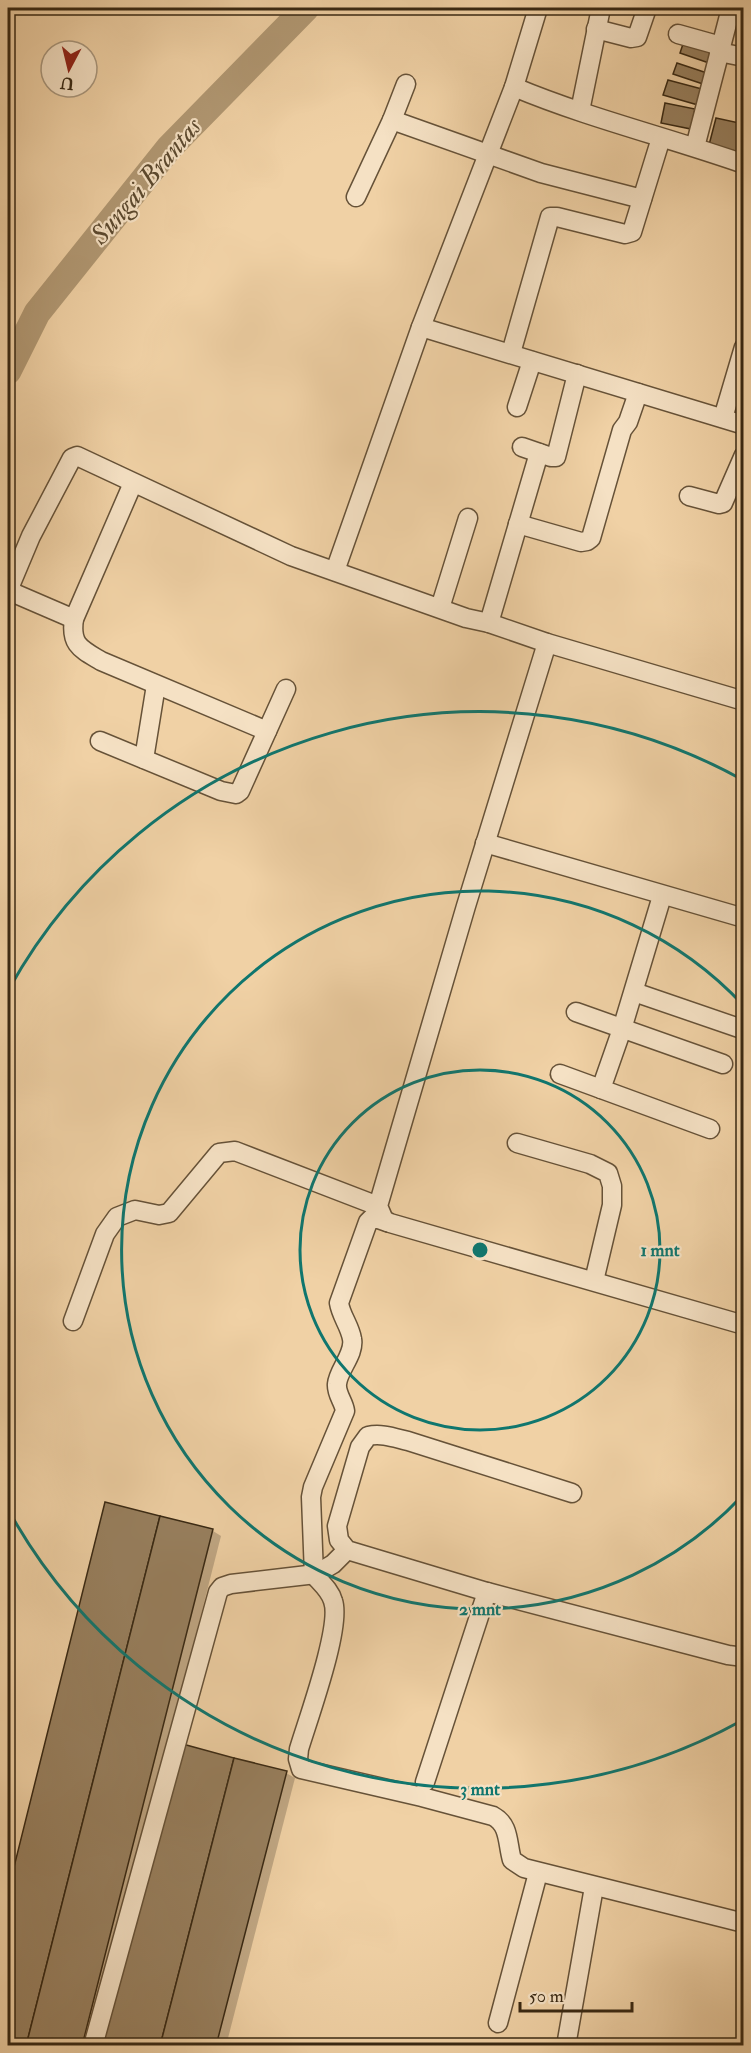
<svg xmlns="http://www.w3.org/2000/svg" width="751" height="2053" viewBox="0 0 751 2053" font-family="'IM FELL Double Pica',serif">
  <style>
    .shadow { fill: #0003 }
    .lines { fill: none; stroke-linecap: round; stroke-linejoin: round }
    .river { stroke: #b19873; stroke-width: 27 }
    .building { fill: #98805f; stroke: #382813; stroke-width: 1.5 }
    .minor-casing { stroke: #665238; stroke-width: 21 }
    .minor { stroke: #f5e1c4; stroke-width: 18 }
    .ring { fill: none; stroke: #0f766e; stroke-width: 3 }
    .labels { text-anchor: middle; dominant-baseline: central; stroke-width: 4.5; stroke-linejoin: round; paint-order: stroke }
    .water-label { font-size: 27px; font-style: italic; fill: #5c4a30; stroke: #f5e1c4 }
    .centre { fill: #0f766e; stroke: #f5e1c4; stroke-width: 3 }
    .ring-label { font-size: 18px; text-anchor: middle; font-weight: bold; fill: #0f766e; stroke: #f5e1c4; stroke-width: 4.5; stroke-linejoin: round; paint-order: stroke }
  </style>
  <rect width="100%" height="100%" fill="#f0d1a5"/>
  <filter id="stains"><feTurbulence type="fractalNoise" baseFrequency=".00333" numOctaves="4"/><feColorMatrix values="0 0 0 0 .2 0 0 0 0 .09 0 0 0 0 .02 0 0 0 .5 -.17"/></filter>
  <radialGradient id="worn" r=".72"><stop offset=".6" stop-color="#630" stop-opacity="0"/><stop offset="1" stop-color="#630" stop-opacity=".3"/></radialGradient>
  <g class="shadow">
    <path d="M106,1504L213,1531L221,1536L91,2046H8V1897Z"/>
    <path d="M286,1773L295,1778L226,2046H104Z"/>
  </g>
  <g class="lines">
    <path class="river" d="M8,371L37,313L169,148L306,8"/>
  </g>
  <g class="building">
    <path d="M685,38L714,48L709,63L680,53Z"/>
    <path d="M677,63L707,73L703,84L673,74Z"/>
    <path d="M668,80L702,89L698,105L663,95Z"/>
    <path d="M665,103L695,109L691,129L661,123Z"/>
    <path d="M716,118L744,124V153L709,145Z"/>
    <path d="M105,1502L160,1516L26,2046H8V1891Z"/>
    <path d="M160,1516L213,1529L82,2046H26Z"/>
    <path d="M179,1743L234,1758L160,2046H102Z"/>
    <path d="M234,1758L287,1771L216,2046H160Z"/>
  </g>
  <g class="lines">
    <defs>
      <g id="minor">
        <path d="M596,29L631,38L637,37L647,8"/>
        <path d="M678,34L721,46"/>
        <path d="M719,52L744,57"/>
        <path d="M514,87L538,8"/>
        <path d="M580,111L601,8"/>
        <path d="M392,120L406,84"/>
        <path d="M695,147L729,16"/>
        <path d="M356,197L392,120L541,173L642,199"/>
        <path d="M421,327L744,425"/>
        <path d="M511,353L550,217H557L625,234L632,232L661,138"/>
        <path d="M517,407L532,361"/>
        <path d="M723,418L744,347"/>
        <path d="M522,447L551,457H556L577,374"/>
        <path d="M133,483L74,619C70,645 81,649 101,661L267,731"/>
        <path d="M689,496L719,504L723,503L744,455"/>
        <path d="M518,524L581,542L587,541L591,538L622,430L628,422L638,393"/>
        <path d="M335,571L421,327L514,87C588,118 667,137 744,164"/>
        <path d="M440,608L468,518"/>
        <path d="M74,619L16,594L12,591L10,586L31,536L72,458L77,456L291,556L466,618L489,623L547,643L744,701"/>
        <path d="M489,623L539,453"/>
        <path d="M547,643L466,906L378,1206L384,1220L390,1223L744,1325"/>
        <path d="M100,741L221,791L236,794L240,791L286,689"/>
        <path d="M144,759L156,685"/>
        <path d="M485,843L744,918"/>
        <path d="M662,896L622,1029L601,1089L710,1129"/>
        <path d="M634,992L739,1028"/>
        <path d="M576,1012L723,1064"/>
        <path d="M560,1074L601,1089"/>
        <path d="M517,1143L590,1164L608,1173L612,1186V1205L594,1281"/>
        <path d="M387,1222L373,1217L368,1222L339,1303C341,1316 350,1326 352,1339C355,1354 338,1370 337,1384C336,1394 344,1402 345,1411L313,1487L311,1497L314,1575C321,1583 330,1590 333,1601C342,1626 308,1719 299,1749L298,1759L301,1769L422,1797L493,1816C510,1825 507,1843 512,1860L524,1868L744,1923"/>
        <path d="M73,1321L105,1234L117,1217L135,1210L159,1215L169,1213L219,1153L235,1151L378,1206"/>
        <path d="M572,1493L408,1441C395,1438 382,1433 368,1436L360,1447L337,1526L339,1540L347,1550L487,1592L728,1655L744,1657"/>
        <path d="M425,1782L487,1592"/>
        <path d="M498,2023L538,1873"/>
        <path d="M93,2046L218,1592L222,1587L231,1584L316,1574L333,1564L347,1550"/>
        <path d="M566,2046L594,1887"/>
      </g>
    </defs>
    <use href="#minor" class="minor-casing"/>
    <use href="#minor" class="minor"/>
  </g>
  <g class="ring">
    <circle cx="480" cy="1250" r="180"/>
    <path d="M743 1495A359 359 0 1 1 743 1005"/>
    <path d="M741 1721A539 539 0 0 1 9 1511M9 989A539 539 0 0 1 741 779"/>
  </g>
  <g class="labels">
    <g class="water-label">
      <text transform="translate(146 181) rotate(-50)">Sungai Brantas</text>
    </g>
  </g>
  <circle cx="480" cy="1250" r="9" class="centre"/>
  <g class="ring-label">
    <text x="660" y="1256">1 mnt</text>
    <text x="480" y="1615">2 mnt</text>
    <text x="480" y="1795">3 mnt</text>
  </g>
  <rect width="751" height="2053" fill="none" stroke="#f0d1a5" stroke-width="30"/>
  <rect x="9" y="9" width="733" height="2035" fill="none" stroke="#382813" stroke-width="3"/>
  <rect x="15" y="15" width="721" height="2023" fill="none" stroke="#382813" stroke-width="1.5"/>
  <g transform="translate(69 69) rotate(187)"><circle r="28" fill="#f5e1c4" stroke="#a9977d" stroke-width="1.5"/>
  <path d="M0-4.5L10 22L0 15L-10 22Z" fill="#8f2418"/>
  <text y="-9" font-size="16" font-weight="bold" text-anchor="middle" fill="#382813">U</text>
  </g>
  <path d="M520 2002v9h112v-9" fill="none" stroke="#382813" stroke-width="3"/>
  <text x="529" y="2002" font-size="18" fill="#382813" stroke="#f5e1c4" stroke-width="4.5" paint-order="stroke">50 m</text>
  <rect width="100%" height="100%" filter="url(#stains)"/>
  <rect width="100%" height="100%" fill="url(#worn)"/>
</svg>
